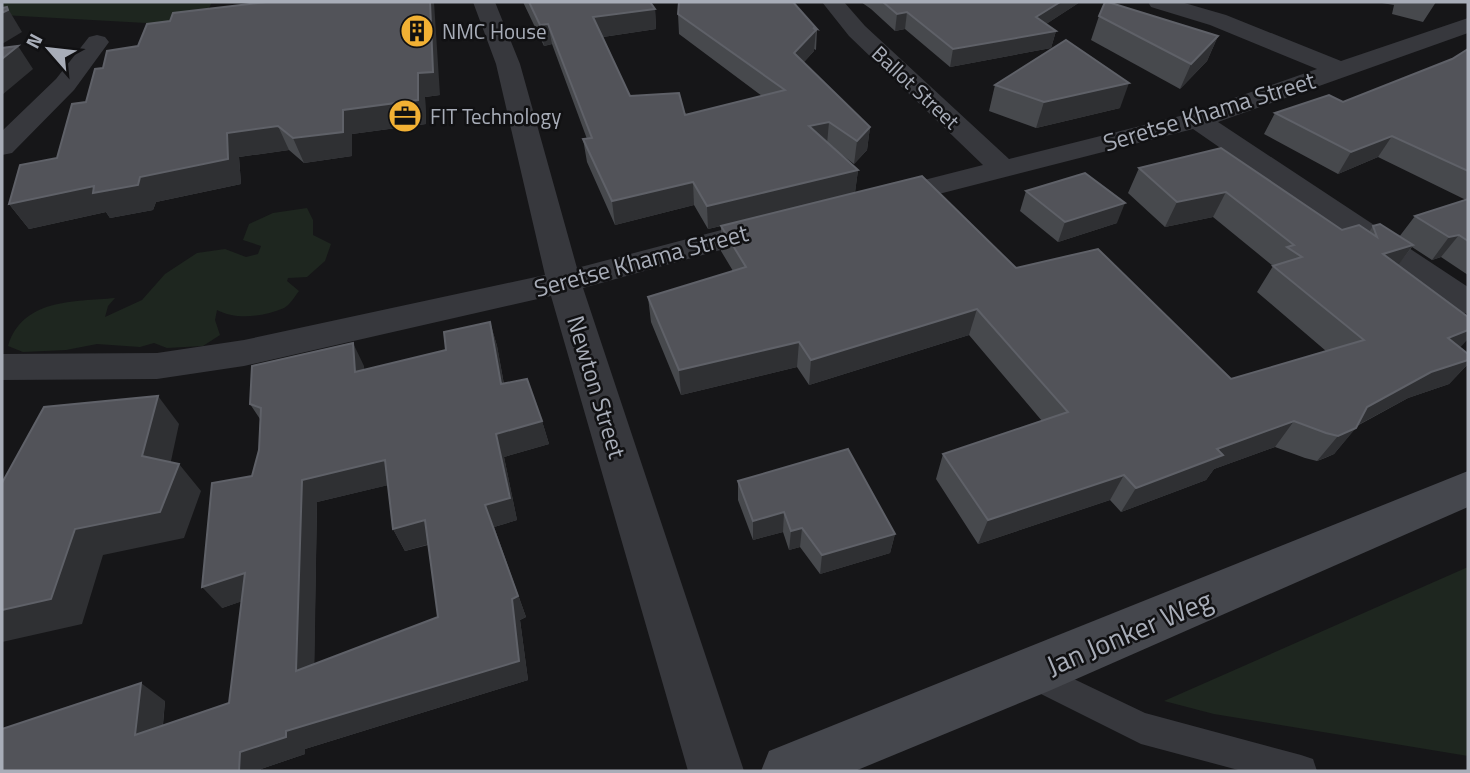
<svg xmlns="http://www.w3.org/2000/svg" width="1470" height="773" viewBox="0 0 1470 773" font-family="'Titillium Web',sans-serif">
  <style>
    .green { fill: #1e261f }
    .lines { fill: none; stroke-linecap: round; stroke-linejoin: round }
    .lane { fill: #37383d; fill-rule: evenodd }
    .street { fill: #37383d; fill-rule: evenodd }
    .secondary { fill: #45474d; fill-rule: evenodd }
    .wall { fill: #47494d; fill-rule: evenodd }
    .shaded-wall { fill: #2f3033 }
    .building { fill: #525359; stroke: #5f6168; stroke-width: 2; fill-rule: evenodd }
    .labels { text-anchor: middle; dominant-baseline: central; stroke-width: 5; stroke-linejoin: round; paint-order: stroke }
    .far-poi-label { font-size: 21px; fill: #a8adb8; stroke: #111113; text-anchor: start }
    .far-street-label { font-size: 21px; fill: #a8adb8; stroke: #111113 }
    .street-label { font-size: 24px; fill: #a8adb8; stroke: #111113 }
    .near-street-label { font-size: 28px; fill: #a8adb8; stroke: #111113 }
  </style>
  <rect width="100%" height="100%" fill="#161618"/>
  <g class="green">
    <path d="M2,2H212L200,26L2,15Z"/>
    <path d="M307,208L313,220V235L331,244L325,261L307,277L288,278L287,281L299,291C295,296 290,305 284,308C263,317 236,320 217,310L215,320L220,335L203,346L167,348L154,343L140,347L97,344L66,350L23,352L8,346C23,298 74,302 115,298L108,306L105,317L142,300L165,274L197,253L225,249L246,257L258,254L261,246L243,240L249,224L273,213Z"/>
    <path d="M1468,567V756L1214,714L1164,701Z"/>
  </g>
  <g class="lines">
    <path class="lane" d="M1032,659L1145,713L1301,755L1313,759L1317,771H1242L1141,744L1021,684L1017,674L1021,664Z"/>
    <g class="street">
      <path d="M473,2H495L520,64L577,268L771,217L782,219L787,226L782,233L583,288L744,771H688L551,296L244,366L157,379L2,380V354L157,353L244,340L545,275L496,64Z"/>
      <path d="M822,2H844L865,26L1009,159L1188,114L1317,69L1210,25L1151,7L1148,2H1181L1226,15L1341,61L1468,18V33L1218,122L1468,287V314L1456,311L1193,129L884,208L873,205L869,199L873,193L983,165L849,36Z"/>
      <path d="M97,35L105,37L109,42L74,90L12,153L2,155V131L56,79L89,37Z"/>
    </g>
    <path class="secondary" d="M1468,471V507L1049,691L855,771H761L769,751Z"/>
  </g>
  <g class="wall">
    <path d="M523,2H650L655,9L656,29L603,37L630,96L685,115L762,96L679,34L678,14L817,29L816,50L814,49V51L803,63L870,127L867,150L854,164L837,151L858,170L855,192L1016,268L1231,379L1326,351L1257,292L1273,266L1213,217L1165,227L1128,193L1139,168L1221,148L1342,230L1369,232L1373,226L1399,237L1415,216L1466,200L1378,157L1338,174L1264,134L1275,113L1343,102L1452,59L1468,49V275L1441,257L1432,260L1412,247L1398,265L1460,348L1468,354V364L1449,384L1408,398L1357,426L1334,454L1325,458L1317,461L1305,458L1275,447L1214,469L1206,480L1121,512L1110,500L978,544L936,479L943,454L1042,421L969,335L809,385L797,367L681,395L651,322L648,297L733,271L721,251V226L708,229L694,205L615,225L587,162L583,139H587L552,44L544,46Z"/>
    <path d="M861,2H1080L1046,24L1056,31L1051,48L950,67L905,29L895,31L871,9Z"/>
    <path d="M1376,2H1436L1423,22L1392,14L1394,5Z"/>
    <path d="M1099,16L1218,36L1207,61L1180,89L1091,40Z"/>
    <path d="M170,21L440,95L425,97L426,124L352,134V156L304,163L289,150L239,157L241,184L156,202L153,210L110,218L106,212L29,229L9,204L57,158L103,68L138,46Z"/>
    <path d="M995,85L1120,108L1036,128L989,111Z"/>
    <path d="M1026,191L1117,223L1058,242L1020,211Z"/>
    <path d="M490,322L497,346L504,384L542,421L549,444L504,457L517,520L494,527L526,617L520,620L528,680L305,749V754L261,769V771H2L165,701L163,725L229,703L242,601L222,608L259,450L260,419L250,404L364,366V370L446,350ZM388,485L393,529L405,551L428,545L438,617L314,664L317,502Z"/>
    <path d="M738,481L895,534L890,553L820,574L800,547L789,550L783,532L753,540L738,500Z"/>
  </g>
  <g class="shaded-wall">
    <path d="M430,2H434L440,95L425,97L426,124L352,134V156L304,163L293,138L343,110L418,73Z"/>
    <path d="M1060,2H1080L1031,34L1036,17Z"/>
    <path d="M7,7L22,32L2,44V13Z"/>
    <path d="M655,9L656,29L596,38L593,17Z"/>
    <path d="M907,12L905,29L895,31L897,14Z"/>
    <path d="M548,24L552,44L544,46L540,25Z"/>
    <path d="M816,30L814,51L793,74L794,53Z"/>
    <path d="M1056,31L1051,48L950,67L953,49Z"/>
    <path d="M1218,36L1207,61L1180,89L1191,64Z"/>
    <path d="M18,46L33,69L2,95V59Z"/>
    <path d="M1129,83L1120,108L1036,128L1044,102Z"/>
    <path d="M829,122L827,144L809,126Z"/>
    <path d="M278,126L289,150L239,157L241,184L156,202L153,210L110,218L106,212L29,229L9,204L94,186L227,133Z"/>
    <path d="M870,127L867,150L854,164L857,141Z"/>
    <path d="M1392,136L1378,157L1338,174L1351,152Z"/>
    <path d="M858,170L855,193L708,229L707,206Z"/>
    <path d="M693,182L694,205L615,225L612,201Z"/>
    <path d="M1226,192L1213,217L1165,227L1177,202Z"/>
    <path d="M1125,203L1117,223L1058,242L1065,222Z"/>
    <path d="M1459,235L1441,257L1432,260L1449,237Z"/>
    <path d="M1413,245L1394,271L1383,254Z"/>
    <path d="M977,309L969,335L809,385L811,360Z"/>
    <path d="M490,322L497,346L508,407L501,384Z"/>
    <path d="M1468,330V339L1457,351L1448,338Z"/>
    <path d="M799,342L797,367L681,395L679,370Z"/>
    <path d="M353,343L364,366L366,396L355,372Z"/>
    <path d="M1468,360V364L1449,384L1408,398L1345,432L1367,407L1431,372Z"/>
    <path d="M158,396L179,424L166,484L142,456Z"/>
    <path d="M542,421L549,444L504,457L517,520L494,527L526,617L520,620L528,680L305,749V754L261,769V771H239L240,752L286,731L519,661L485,505L496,434Z"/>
    <path d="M1294,421L1275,447L1214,469L1206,480L1121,512L1136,488L1217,449Z"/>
    <path d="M1356,428L1334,454L1317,461L1338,436Z"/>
    <path d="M385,460L397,483L317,502L314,690L296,671L302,480Z"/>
    <path d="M179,464L201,491L184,538L103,555L82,624L2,642V610L75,529Z"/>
    <path d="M1124,475L1110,500L978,544L988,520Z"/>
    <path d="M784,512L783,532L753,540V521Z"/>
    <path d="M425,520L436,542L405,551L393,529Z"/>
    <path d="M802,528L800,547L789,550L791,531Z"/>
    <path d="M895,534L890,553L820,574L822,555Z"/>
    <path d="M245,573L263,594L222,608L202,587Z"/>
    <path d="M141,683L165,701L160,753L135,735Z"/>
  </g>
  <g class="building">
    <path d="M267,2H430L433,72L418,73V100L343,110V132L293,138L278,126L227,133L228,159L140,177L138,185L93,193L94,186L9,204L20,165L57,158L72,104L86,102L95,69L103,68L107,51L138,46L147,24L170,21L173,13Z"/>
    <path d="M529,2H650L655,9L593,17L630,96L679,93L685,115L785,90L678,14L679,2H793L817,29L813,28L816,30L794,53L870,127L857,141L829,122L809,126L858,170L707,206L693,182L612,201L583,139L592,138L548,24L540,25Z"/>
    <path d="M883,2H1060L1036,17L1056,31L953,49L907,12L897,14Z"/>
    <path d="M1105,2H1108L1218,36L1191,64L1099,16Z"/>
    <path d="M7,7L8,10L2,13V8Z"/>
    <path d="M1066,40L1129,83L1044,102L995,85Z"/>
    <path d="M18,46L2,59V48Z"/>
    <path d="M1468,49V171L1392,136L1351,152L1275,113L1329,95L1343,102L1452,59Z"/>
    <path d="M1221,148L1342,230L1359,225L1377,237L1373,226L1380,224L1413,245L1383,254L1468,317V330L1448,338L1468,354V360L1431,372L1367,407L1356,428L1338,436L1326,433L1294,421L1217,449L1223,455L1136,488L1124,475L988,520L943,454L1068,412L977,309L811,360L799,342L679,370L648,297L746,267L721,226L922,176L1016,268L1098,249L1231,379L1364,340L1273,266L1302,257L1287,247L1294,245L1226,192L1177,202L1139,168Z"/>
    <path d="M1085,173L1125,203L1065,222L1026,191Z"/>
    <path d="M1468,199V241L1459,235L1449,237L1415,216Z"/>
    <path d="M490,322L501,384L527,379L542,421L496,434L510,498L485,505L518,596L512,599L519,661L286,731V737L240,752L239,771H2V729L141,683L135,735L229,703L245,573L202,587L212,483L252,476L259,450L261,408L250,404L252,366L353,343L355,372L446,350L444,332ZM385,460L393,529L425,520L438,617L296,671L302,480Z"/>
    <path d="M158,396L142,456L179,464L160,512L75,529L51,599L2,610V483L44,407Z"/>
    <path d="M848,449L895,534L822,555L802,528L791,531L784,512L753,521L738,481Z"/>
  </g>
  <defs>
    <symbol id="building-disc" viewBox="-11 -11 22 22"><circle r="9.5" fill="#f2b134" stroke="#111113"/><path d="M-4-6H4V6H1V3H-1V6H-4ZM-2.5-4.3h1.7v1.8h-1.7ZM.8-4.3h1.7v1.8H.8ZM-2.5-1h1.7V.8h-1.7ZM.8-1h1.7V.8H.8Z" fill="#111"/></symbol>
    <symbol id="office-disc" viewBox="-11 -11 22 22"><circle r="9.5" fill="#f2b134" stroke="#111113"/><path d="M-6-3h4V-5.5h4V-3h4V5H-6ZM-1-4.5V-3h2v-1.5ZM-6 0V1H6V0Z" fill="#111"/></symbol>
  </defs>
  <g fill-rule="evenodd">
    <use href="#building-disc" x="398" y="12" width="38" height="38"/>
    <use href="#office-disc" x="386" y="97" width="38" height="38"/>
  </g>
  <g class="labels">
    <g class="far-poi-label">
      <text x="442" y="31">NMC House</text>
      <text x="430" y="116">FIT Technology</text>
    </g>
    <g class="far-street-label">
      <text transform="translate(916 87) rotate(43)">Ballot Street</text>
    </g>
    <g class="street-label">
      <text transform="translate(1209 111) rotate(-17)">Seretse Khama Street</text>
      <text transform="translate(641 260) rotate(-15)">Seretse Khama Street</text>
      <text transform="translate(597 387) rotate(73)">Newton Street</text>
    </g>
    <g class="near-street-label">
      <text transform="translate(1129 632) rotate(-23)">Jan Jonker Weg</text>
    </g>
  </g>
  <rect width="1470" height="773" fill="none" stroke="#a8adb8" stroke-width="7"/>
  <g transform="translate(49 49) rotate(298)" stroke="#111113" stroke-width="5" paint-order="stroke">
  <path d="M0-5L12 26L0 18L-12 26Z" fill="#a8adb8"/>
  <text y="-10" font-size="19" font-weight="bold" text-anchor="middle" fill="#a8adb8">N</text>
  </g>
</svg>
